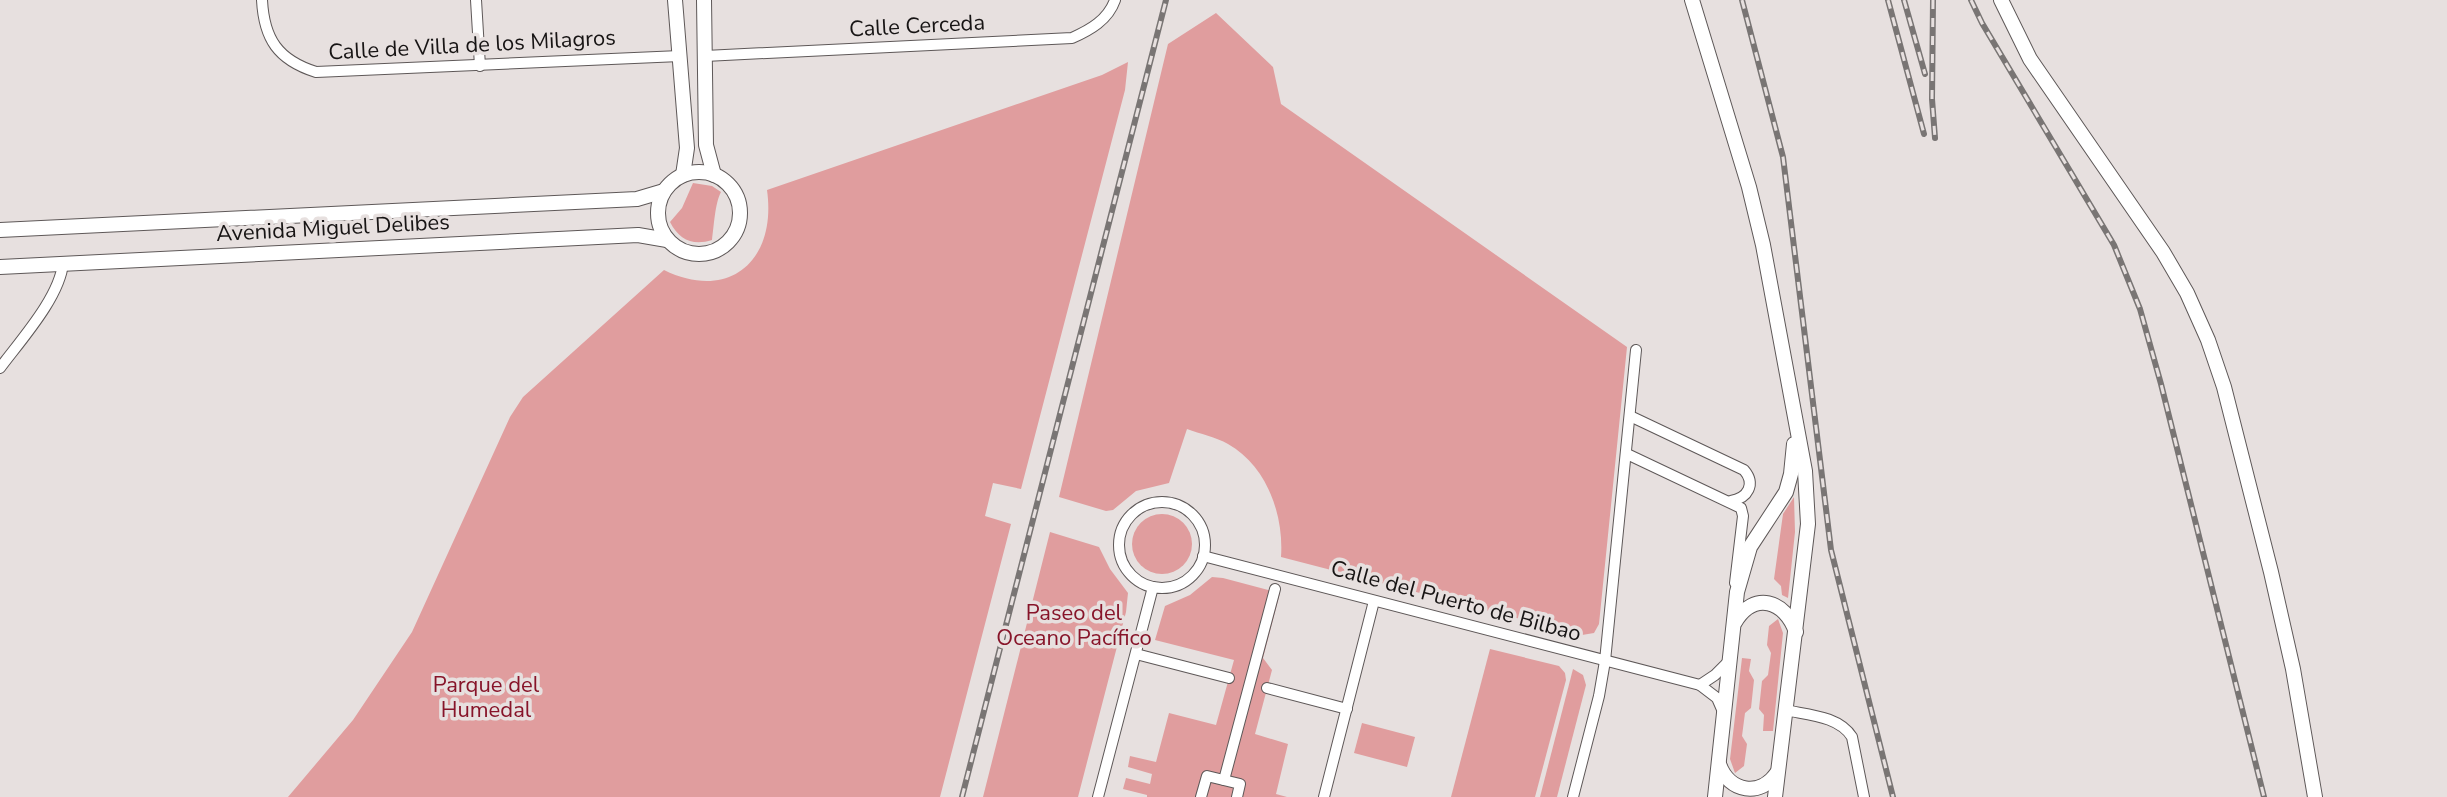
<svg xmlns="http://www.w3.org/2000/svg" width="2447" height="797" viewBox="0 0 2447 797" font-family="'Nunito Sans',sans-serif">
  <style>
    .green { fill: #e09d9e }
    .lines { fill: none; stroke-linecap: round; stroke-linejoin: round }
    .street-casing { stroke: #5e5858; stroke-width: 12 }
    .secondary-casing { stroke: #5e5858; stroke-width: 16 }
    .street { stroke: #fff; stroke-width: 10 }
    .secondary { stroke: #fff; stroke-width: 14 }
    .rail-casing { stroke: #797574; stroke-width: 6 }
    .rail { stroke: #e7e0df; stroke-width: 3; stroke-dasharray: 9; stroke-linecap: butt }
    .labels { text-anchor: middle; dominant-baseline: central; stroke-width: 7; stroke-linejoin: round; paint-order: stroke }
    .street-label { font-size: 22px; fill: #171414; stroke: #e7e0df }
    .park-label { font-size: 22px; fill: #871429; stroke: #e7e0df }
  </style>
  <rect width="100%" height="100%" fill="#e7e0df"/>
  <g class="green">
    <path d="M1216,13L1273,67L1281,104L1627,347L1599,624L1594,633L1582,635L1281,557C1284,515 1267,466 1228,444C1216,437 1200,434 1187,429L1169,483L1136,491L1113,510L1106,511L1059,497L1168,44Z"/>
    <path d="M1128,62L1125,90L1021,489L993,483L985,516L1011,524L940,797H288L353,720L412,632L510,417L523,397L664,270C729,302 777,261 767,190L1102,75Z"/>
    <path d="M693,183L712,186L721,192C715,203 714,226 712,240C693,246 679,240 670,222L682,208Z"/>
    <path d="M1794,497L1795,532L1788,598L1782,595L1781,586L1774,579L1783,514Z"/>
    <circle cx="1162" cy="544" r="30"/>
    <path d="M1050,532L1099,547L1110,569L1128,593L1126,612L1078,797H983Z"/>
    <path d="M1212,577L1223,578L1280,593L1263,658L1272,670L1255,734L1288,744L1276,794L1287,797H1147V795L1123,789L1126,778L1150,784L1152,774L1128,767L1130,756L1156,762L1169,713L1216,725L1234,660L1155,640L1165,606L1190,595Z"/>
    <path d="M1778,619L1783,633L1773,731H1763L1764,715L1759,709L1762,681L1768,675L1771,653L1767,645L1769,626Z"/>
    <path d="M1490,649L1559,666L1565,673L1566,680L1535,797H1451Z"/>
    <path d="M1742,658L1751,659L1749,671L1754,680L1751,708L1745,713L1742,736L1747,744L1744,766L1735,773L1730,759Z"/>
    <path d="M1573,669L1583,675L1586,685L1557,797H1540Z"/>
    <path d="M1362,723L1415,737L1407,767L1354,753Z"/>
  </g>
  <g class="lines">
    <defs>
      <g id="street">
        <path d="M262,0C264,39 278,60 316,72L680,56"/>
        <path d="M476,0L480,66"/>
        <path d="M705,56L1072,38C1090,30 1108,20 1115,0"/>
        <path d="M0,368C20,341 60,297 63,263"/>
        <path d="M1630,416L1744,470C1756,484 1748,498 1731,501"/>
        <path d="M1627,454L1741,508L1743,516L1735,583"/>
        <circle cx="1162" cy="545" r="43"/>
        <path d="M1203,556L1700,685L1717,698L1724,714"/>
        <path d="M1136,654L1229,678"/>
        <path d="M1700,685L1715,675L1729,661"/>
        <path d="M1267,688L1347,709"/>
        <path d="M1785,710C1808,715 1839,716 1852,737L1864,797"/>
        <path d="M1224,780L1275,589"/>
        <path d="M1098,797L1153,587"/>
        <path d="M1201,797L1207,776L1240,784L1237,797"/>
        <path d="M1324,797L1374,601"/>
        <path d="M1573,797L1599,696L1605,661L1636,350"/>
      </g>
      <g id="secondary">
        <path d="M675,0L687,148L683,175"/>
        <path d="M704,0L706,145L714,175"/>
        <path d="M1692,0L1749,187L1763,245L1805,471L1808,524L1775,797"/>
        <path d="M2001,0L2030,59L2163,252L2187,293L2208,340L2224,387L2271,572L2293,669L2315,797"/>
        <circle cx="699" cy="213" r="41"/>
        <path d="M0,230L637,199L664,191"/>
        <path d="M0,267L638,235L667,240"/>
        <path d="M1735,622C1754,591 1785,600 1796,632"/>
        <path d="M1719,764C1729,793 1761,797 1777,773"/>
        <path d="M1715,797L1737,592L1750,547L1786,492L1791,474L1794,444"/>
      </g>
    </defs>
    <use href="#street" class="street-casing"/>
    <use href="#secondary" class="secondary-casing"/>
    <use href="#street" class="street"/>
    <use href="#secondary" class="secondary"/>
    <defs>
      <g id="rail">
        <path d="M1742,0L1783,157L1831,550L1893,797"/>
        <path d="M1888,0L1924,134"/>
        <path d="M1904,0L1925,74"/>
        <path d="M1933,0L1932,99L1935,138"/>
        <path d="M1971,0L1982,23L2114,245L2140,309L2161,384L2264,797"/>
        <path d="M962,797L1166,0"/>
      </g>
    </defs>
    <use href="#rail" class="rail-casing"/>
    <use href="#rail" class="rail"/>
  </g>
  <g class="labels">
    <g class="street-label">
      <text transform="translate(917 26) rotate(-3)">Calle Cerceda</text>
      <text transform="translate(472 45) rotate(-3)">Calle de Villa de los Milagros</text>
      <text transform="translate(333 228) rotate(-3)">Avenida Miguel Delibes</text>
      <text transform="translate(1456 601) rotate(15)">Calle del Puerto de Bilbao</text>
    </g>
    <g class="park-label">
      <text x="1074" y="613">Paseo del<tspan x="1074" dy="25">Oceano Pacífico</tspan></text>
      <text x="486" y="685">Parque del<tspan x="486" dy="25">Humedal</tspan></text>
    </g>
  </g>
</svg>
